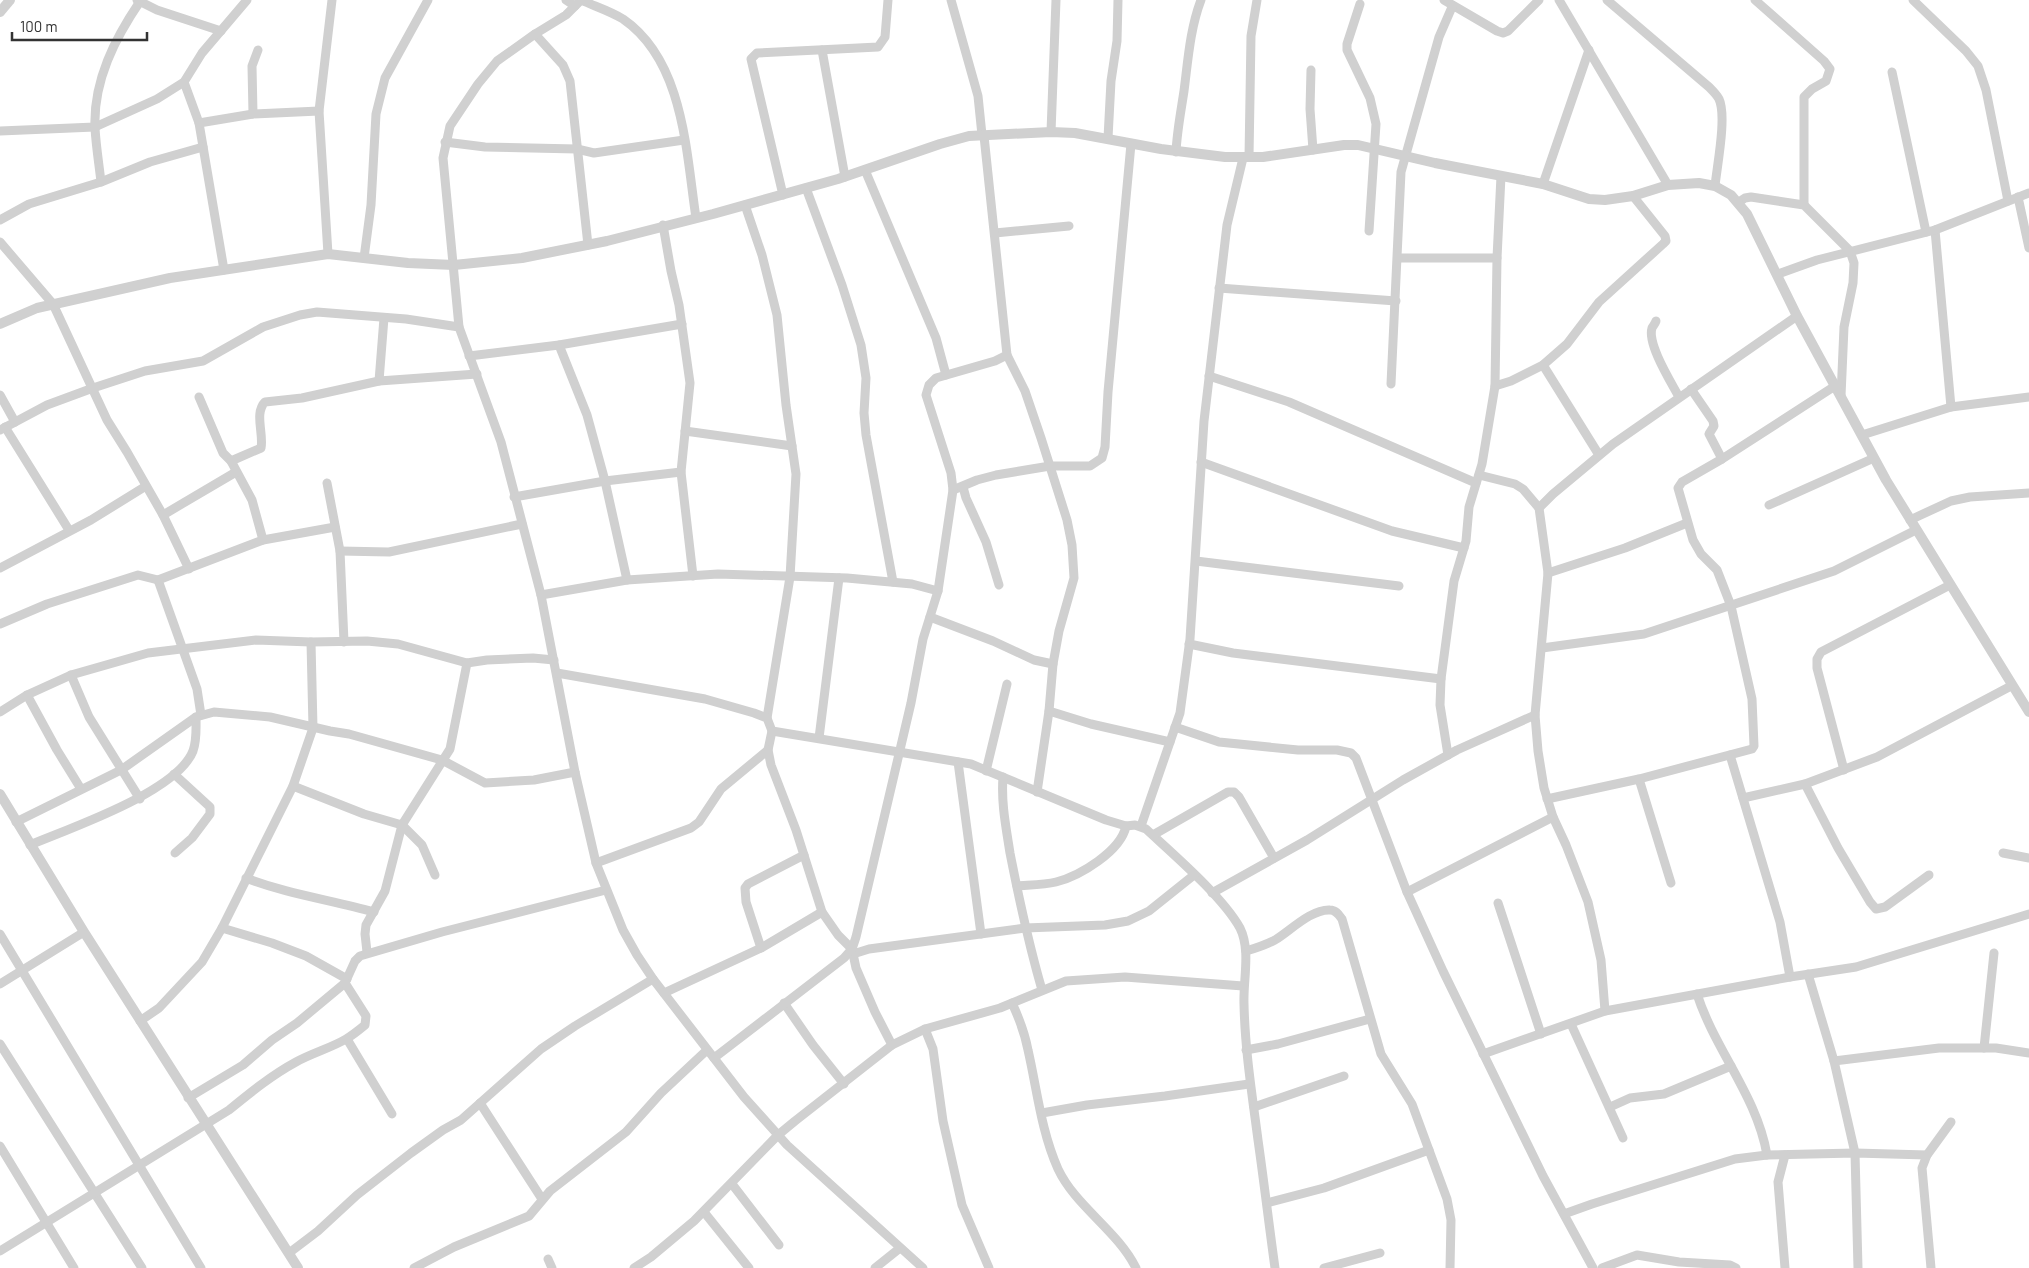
<svg xmlns="http://www.w3.org/2000/svg" width="2029" height="1268" viewBox="0 0 2029 1268" font-family="Barlow,sans-serif">
  <style>
    .lines { fill: none; stroke-linecap: round; stroke-linejoin: round }
    .minor { stroke: #d0d0d0; stroke-width: 9 }
    .tertiary { stroke: #d0d0d0; stroke-width: 10 }
  </style>
  <rect width="100%" height="100%" fill="#fff"/>
  <g class="lines">
    <g class="minor">
      <path d="M137,0L157,10L221,31"/>
      <path d="M566,0L575,6"/>
      <path d="M951,0L978,96L982,135"/>
      <path d="M1444,0L1497,31L1503,33L1508,31L1539,0"/>
      <path d="M1559,0L1668,185"/>
      <path d="M1607,0L1709,87C1712,90 1717,95 1719,99C1727,116 1717,166 1715,186"/>
      <path d="M1755,0L1824,61L1830,69L1826,81L1812,89L1804,97V205"/>
      <path d="M1913,0L1966,51L1978,66L1986,90L2008,201"/>
      <path d="M1360,4L1347,44V50L1370,98L1376,124L1369,231"/>
      <path d="M535,34L563,65L570,81L588,245"/>
      <path d="M822,50L845,177"/>
      <path d="M1311,70L1310,109L1313,150"/>
      <path d="M1892,72L1926,232"/>
      <path d="M184,82L199,123L224,270"/>
      <path d="M253,114L252,66L258,50"/>
      <path d="M199,123L253,114L319,111"/>
      <path d="M0,131L95,127L157,99L184,82L202,53L247,0"/>
      <path d="M1051,132L1056,0"/>
      <path d="M1108,138L1111,81L1117,41L1118,0"/>
      <path d="M445,142L485,147L577,149L594,153L684,140"/>
      <path d="M1176,152C1177,131 1181,111 1184,91C1188,60 1190,29 1201,0"/>
      <path d="M1249,157L1251,36L1257,0"/>
      <path d="M865,170L936,338L946,375"/>
      <path d="M101,182C99,164 96,146 95,128C93,81 115,38 141,0"/>
      <path d="M1543,184L1589,50"/>
      <path d="M806,188L842,285L861,345L866,378L864,413L866,435L893,582"/>
      <path d="M783,195L751,59L757,53L878,47L885,37L888,0"/>
      <path d="M2018,197L2029,248"/>
      <path d="M1739,202L1745,198L1751,197L1804,205L1850,251L1854,263L1853,283L1844,327L1841,396"/>
      <path d="M745,205L762,255L777,315L786,405L796,474L790,577L767,718"/>
      <path d="M696,218C686,152 684,61 623,19C610,11 594,6 581,0L566,15L535,34L497,61L478,84L450,126L443,158L459,327L501,442L541,595L575,772L596,863L623,930L637,955L653,979L744,1097L787,1145L923,1268"/>
      <path d="M0,220L29,204L101,182L150,162L203,147"/>
      <path d="M663,225L671,271L679,305L690,383L681,472L693,576"/>
      <path d="M1935,230L1951,407"/>
      <path d="M995,233L1069,226"/>
      <path d="M0,242L53,304L107,420L127,452L163,515L189,569"/>
      <path d="M328,254L319,111L332,0"/>
      <path d="M364,258L371,205L376,114L385,78L428,0"/>
      <path d="M1398,258H1497"/>
      <path d="M1778,274L1817,260L1935,230L2029,193"/>
      <path d="M1219,288L1396,301"/>
      <path d="M1656,321C1655,324 1653,326 1652,328C1647,344 1671,382 1679,397"/>
      <path d="M559,345L587,415L605,481L627,580"/>
      <path d="M1007,355L1025,391L1041,438L1067,520L1072,545L1074,578L1059,631L1053,664L1049,711L1037,792"/>
      <path d="M469,356L559,345L682,324"/>
      <path d="M1543,365L1599,455"/>
      <path d="M1209,376L1289,402L1476,483"/>
      <path d="M379,381L384,318"/>
      <path d="M1391,384L1401,172L1439,37L1452,7"/>
      <path d="M1495,386L1511,381L1543,365L1567,344L1599,302L1663,244L1666,241L1665,236L1633,196"/>
      <path d="M1691,389L1713,421L1714,426L1709,434L1722,459"/>
      <path d="M0,395L15,422"/>
      <path d="M199,397L223,453L231,461L252,500L263,540"/>
      <path d="M5,427L69,530"/>
      <path d="M0,430L47,405L93,388L145,371L203,361L263,327L300,315L317,312L406,319L459,327"/>
      <path d="M685,431L792,446"/>
      <path d="M1862,435L1951,407L2029,397"/>
      <path d="M231,461L261,448C264,434 254,413 265,402L302,398L379,381L477,374"/>
      <path d="M1201,462L1392,531L1464,548"/>
      <path d="M1479,475L1515,484L1523,489L1539,508L1548,573L1535,715L1538,751L1544,788L1553,817L1566,845L1588,902L1601,960L1605,1011"/>
      <path d="M327,483L340,551L344,642"/>
      <path d="M963,487L966,498L986,542L999,585"/>
      <path d="M953,490L977,480L996,475L1050,466H1090L1102,458L1105,447L1108,392L1131,144"/>
      <path d="M514,497L605,481L681,472"/>
      <path d="M1769,505L1874,458"/>
      <path d="M1539,508L1553,494L1613,444L1797,316"/>
      <path d="M163,515L236,472"/>
      <path d="M1910,520L1951,501L1970,497L2029,493"/>
      <path d="M340,551L389,552L522,524"/>
      <path d="M1196,561L1399,586"/>
      <path d="M0,568L91,520L146,486"/>
      <path d="M1548,573L1625,548L1687,523"/>
      <path d="M158,580L197,689L201,715"/>
      <path d="M541,595L627,580L718,574L847,578L912,584L938,591"/>
      <path d="M930,617L993,641L1034,660L1053,664"/>
      <path d="M0,624L47,604L138,575L158,580L263,540L335,527"/>
      <path d="M1189,644L1233,653L1441,679"/>
      <path d="M1542,648L1644,634L1834,571L1916,530"/>
      <path d="M557,673L705,699L754,713L767,718L772,731L971,764L1106,820L1126,826L1135,825L1146,829C1174,855 1222,896 1240,928C1251,950 1243,980 1244,1004C1245,1050 1252,1094 1258,1140C1264,1182 1269,1225 1275,1268"/>
      <path d="M71,675L89,717L140,799"/>
      <path d="M27,695L57,750L81,789"/>
      <path d="M1049,711L1091,724L1170,742"/>
      <path d="M0,712L27,695L71,675L148,653L256,640L311,642L367,641L398,644L467,663L487,660L533,658L554,660"/>
      <path d="M1175,727L1219,742L1298,750H1337L1351,753L1356,758L1407,892L1443,971L1543,1176L1593,1268"/>
      <path d="M772,731L768,750L771,765L796,830L822,912L838,935L852,949L856,968L875,1012L892,1045"/>
      <path d="M819,738L839,578"/>
      <path d="M1448,755L1440,705L1441,679L1454,581L1466,541L1469,507L1482,464L1495,386L1497,258L1501,176"/>
      <path d="M1730,755L1780,922L1790,977"/>
      <path d="M958,762L981,934"/>
      <path d="M1844,770L1817,668V659L1821,652L1950,585"/>
      <path d="M986,771L1007,684"/>
      <path d="M174,774L210,807V814L192,838L175,853"/>
      <path d="M1003,777C1001,803 1006,827 1010,853C1019,899 1029,945 1042,990"/>
      <path d="M1639,779L1671,883"/>
      <path d="M1805,784L1838,848L1870,902L1876,909L1885,907L1929,875"/>
      <path d="M293,786L364,814L402,825L422,845L435,875"/>
      <path d="M1743,798L1805,784L1877,757L2011,686"/>
      <path d="M1547,799L1639,779L1752,749L1754,746L1752,699L1731,606L1717,570L1701,554L1693,540L1678,488L1682,482L1722,459L1835,386"/>
      <path d="M16,822L121,770L196,717L214,712L270,717L330,731L349,734L442,760L485,783L534,780L575,772"/>
      <path d="M1141,826L1180,713L1190,639L1204,421L1227,225L1243,158"/>
      <path d="M1153,835L1228,792H1234L1239,797L1274,858"/>
      <path d="M30,845C70,828 177,792 193,751C197,740 196,729 196,717"/>
      <path d="M2003,853L2029,858"/>
      <path d="M596,863L691,828L699,822L721,789L768,750"/>
      <path d="M246,878C287,894 331,900 374,912"/>
      <path d="M1017,886C1029,885 1044,885 1056,882C1080,876 1121,851 1126,826"/>
      <path d="M1407,892L1553,817"/>
      <path d="M1212,893L1307,840L1403,780L1457,750L1535,715"/>
      <path d="M1498,903L1541,1034"/>
      <path d="M222,928L272,943L306,956L347,979"/>
      <path d="M0,934L201,1268"/>
      <path d="M761,948L746,902L745,888L748,884L804,855"/>
      <path d="M1246,951C1256,948 1265,945 1275,940C1290,931 1311,909 1330,910C1336,910 1339,915 1342,919L1381,1054L1412,1104L1447,1199L1451,1220L1450,1268"/>
      <path d="M367,952L365,934L366,925L385,891L402,825L450,749L467,663"/>
      <path d="M853,954L869,949L1025,928L1105,925L1128,921L1149,911L1194,875"/>
      <path d="M1808,974L1834,1061L1855,1153L1858,1268"/>
      <path d="M0,984L84,932"/>
      <path d="M664,993L761,948L822,912"/>
      <path d="M1697,994C1715,1050 1757,1096 1767,1155"/>
      <path d="M784,1003L813,1045L844,1084"/>
      <path d="M1012,1003C1019,1018 1025,1034 1028,1050C1037,1089 1041,1131 1058,1169C1076,1207 1117,1230 1136,1268"/>
      <path d="M140,1021L159,1008L202,962L222,928L293,786L313,728L311,642"/>
      <path d="M1571,1024L1623,1138"/>
      <path d="M925,1029L933,1049L943,1121L962,1205L989,1268"/>
      <path d="M347,1039L392,1114"/>
      <path d="M0,1044L142,1268"/>
      <path d="M1984,1048L1994,953"/>
      <path d="M1246,1050L1278,1044L1370,1019"/>
      <path d="M1483,1054L1605,1011L1790,977L1856,967L2029,914"/>
      <path d="M714,1058L844,958L852,949L856,937L911,703L923,639L938,591L953,490L951,473L926,395L929,385L936,378L995,361L1007,355L984,136"/>
      <path d="M1834,1061L1939,1048H1996L2029,1053"/>
      <path d="M188,1098L243,1065L272,1040L297,1023L345,983L355,961L360,956L442,932L606,890"/>
      <path d="M480,1103L542,1199"/>
      <path d="M1254,1107L1344,1076"/>
      <path d="M1610,1107L1630,1098L1664,1094L1731,1066"/>
      <path d="M1042,1113L1087,1105L1165,1096L1249,1084"/>
      <path d="M0,1146L74,1268"/>
      <path d="M732,1184L779,1245"/>
      <path d="M1267,1203L1324,1188L1429,1150"/>
      <path d="M704,1212L749,1268"/>
      <path d="M1564,1214L1592,1204L1735,1159L1767,1155L1855,1153L1927,1155"/>
      <path d="M0,1251L229,1110C251,1092 272,1075 296,1062C312,1053 331,1048 346,1039C353,1035 359,1030 365,1025L366,1016L345,983"/>
      <path d="M289,1253L318,1231L357,1195L411,1153L443,1130L461,1120L541,1049L575,1026L653,979"/>
      <path d="M548,1259L552,1268"/>
      <path d="M414,1268L454,1247L529,1216L550,1191L626,1132L661,1093L707,1050"/>
      <path d="M634,1268L651,1257L694,1221L778,1135L795,1121L892,1045L925,1029L1000,1008L1066,981L1125,977L1243,986"/>
      <path d="M875,1268L900,1248"/>
      <path d="M1324,1268L1380,1253"/>
      <path d="M1602,1268L1637,1255L1679,1262L1730,1265L1736,1268"/>
      <path d="M1785,1268L1778,1182L1785,1155"/>
      <path d="M1931,1268L1922,1168L1927,1155L1951,1122"/>
    </g>
    <g class="tertiary">
      <path d="M0,12L10,0"/>
      <path d="M0,324L37,308L170,278L328,254L408,263L454,265L522,258L607,241L713,214L838,179L940,144L969,136L1051,132L1075,133L1161,149L1225,157H1263L1344,145H1358L1435,163L1543,184L1589,199L1605,200L1633,196L1668,185L1699,183L1715,186L1731,195L1747,214L1797,316L1886,480L2029,712"/>
      <path d="M0,794L84,932L298,1268"/>
    </g>
  </g>
  <path d="M12 32v8h135v-8" fill="none" stroke="#333333" stroke-width="2.5"/>
  <text x="20" y="32" font-size="15" fill="#333333" stroke="#ffffff" stroke-width="4" paint-order="stroke">100 m</text>
</svg>
